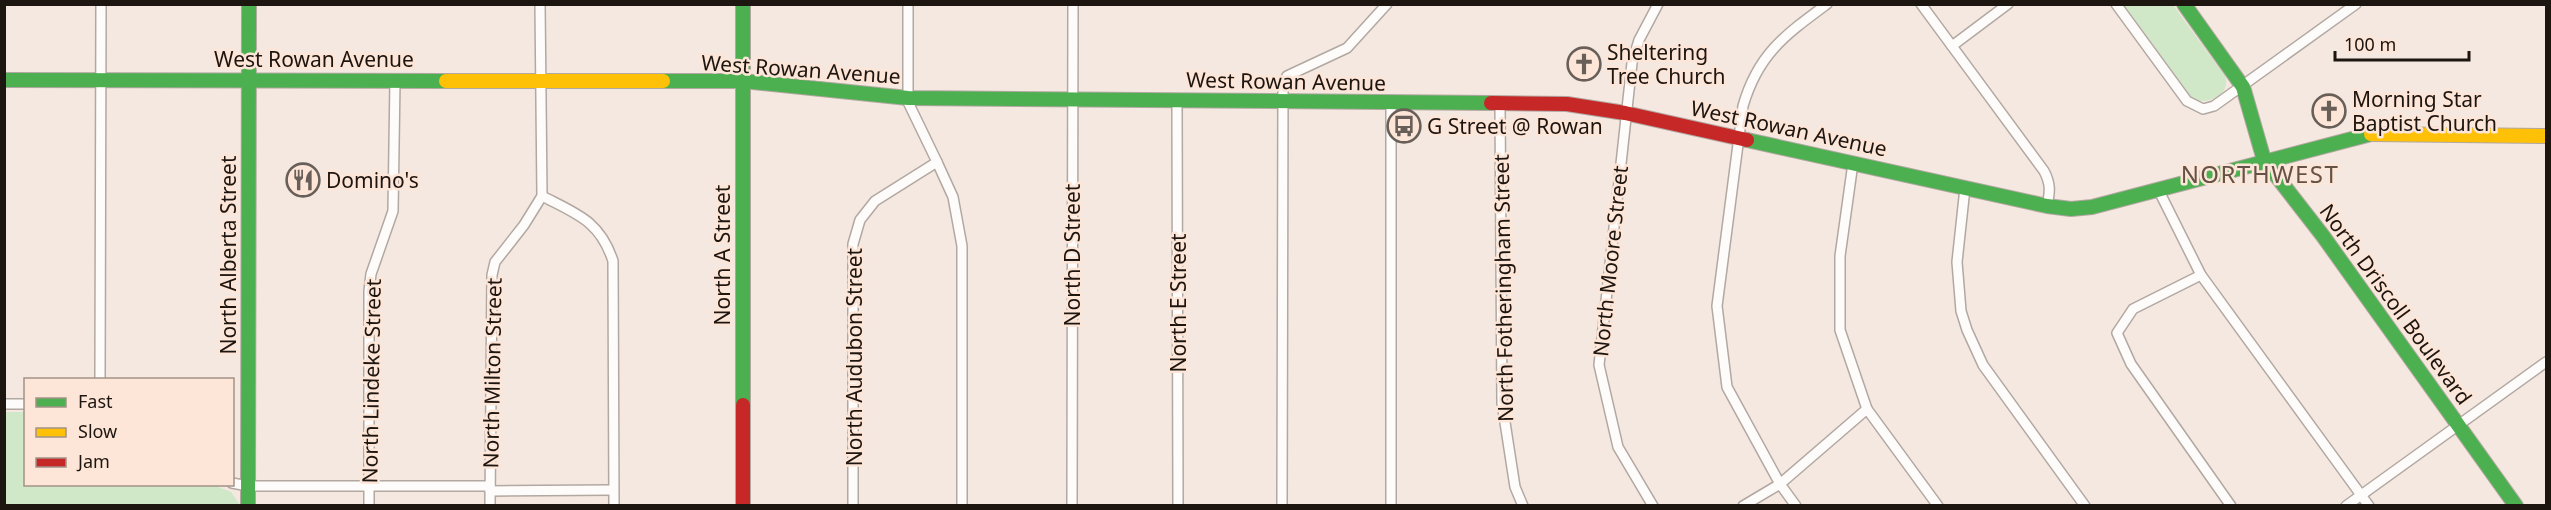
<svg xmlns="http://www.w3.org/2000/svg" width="2551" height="510" viewBox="0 0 2551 510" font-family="'Noto Sans',sans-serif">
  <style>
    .green { fill: #d0e7c8 }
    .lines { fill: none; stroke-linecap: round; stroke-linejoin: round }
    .street-casing { stroke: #b2a8a2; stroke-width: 12 }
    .fast-casing { stroke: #b2a8a2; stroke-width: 16 }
    .slow-casing { stroke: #b2a8a2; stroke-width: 16 }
    .jam-casing { stroke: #b2a8a2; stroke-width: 16 }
    .street { stroke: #fefcfa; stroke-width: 9 }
    .fast { stroke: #4caf50; stroke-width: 14 }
    .slow { stroke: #ffc107; stroke-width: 14 }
    .jam { stroke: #c62828; stroke-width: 14 }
    .labels { text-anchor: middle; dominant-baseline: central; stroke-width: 5; stroke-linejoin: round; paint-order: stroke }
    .poi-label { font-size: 21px; fill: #1d1510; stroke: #fde6d8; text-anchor: start }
    .street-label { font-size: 21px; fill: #1d1510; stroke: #fde6d8 }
    .quarter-label { font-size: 24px; letter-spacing: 1.5px; fill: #645246; stroke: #fde6d8 }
  </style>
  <rect width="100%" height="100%" fill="#f5e8e0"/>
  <g class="green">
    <path d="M2124,5H2173L2225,76C2232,94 2207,107 2192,98Z"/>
    <path d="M5,412H25L26,484L213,485L231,492L240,505H5Z"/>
  </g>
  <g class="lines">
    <defs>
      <g id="street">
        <path d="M1921,4L2044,171C2051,184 2050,192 2047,206"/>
        <path d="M2116,4L2187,101L2203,109L2214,106L2356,4"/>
        <path d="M1952,46L2008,4"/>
        <path d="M1177,101L1178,506"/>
        <path d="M1500,104L1502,403L1515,487L1523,506"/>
        <path d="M937,162L953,197L962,246V506"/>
        <path d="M1853,163L1840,256V330L1867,409L1938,506"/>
        <path d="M1965,188L1957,262L1961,311L1967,330L1983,365L2085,506"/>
        <path d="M2158,189L2201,275L2369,506"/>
        <path d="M542,196C577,214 600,221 613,261L614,506"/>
        <path d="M2201,275L2133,309L2117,333L2131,364L2231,506"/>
        <path d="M100,380L101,4"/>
        <path d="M4,404H26"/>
        <path d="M232,483L248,486H490"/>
        <path d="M490,491L613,490"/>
        <path d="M369,506V291L371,274L393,211L395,80"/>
        <path d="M490,506L492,275L495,262L524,225L542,196L540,4"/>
        <path d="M853,506V244L860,220L875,201L937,162L908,102V4"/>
        <path d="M1072,506L1073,4"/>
        <path d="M1282,506L1283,85L1287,76L1347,48L1387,4"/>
        <path d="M1391,506V103"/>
        <path d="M1653,506L1618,447L1599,365L1632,63L1639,40L1658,4"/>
        <path d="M1743,506L1780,484L1867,409"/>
        <path d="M1796,506L1780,484L1727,387L1717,306L1743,106C1758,54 1785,35 1827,4"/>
        <path d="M2346,506L2546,362"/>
      </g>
      <g id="fast">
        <path d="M743,4V405"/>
        <path d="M2184,4L2243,87L2264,160L2323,236L2516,506"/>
        <path d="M4,80L446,81"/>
        <path d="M663,81H743L908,98L1491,103"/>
        <path d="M1747,140L2047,206L2071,209L2092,207L2371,134"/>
        <path d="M248,506L249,4"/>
      </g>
      <g id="slow">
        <path d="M446,81H663"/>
        <path d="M2371,134L2546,136"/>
      </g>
      <g id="jam">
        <path d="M1491,103L1567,104L1625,113L1747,140"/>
        <path d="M743,405V506"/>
      </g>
    </defs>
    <use href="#street" class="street-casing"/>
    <use href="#fast" class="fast-casing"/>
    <use href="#slow" class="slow-casing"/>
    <use href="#jam" class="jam-casing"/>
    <use href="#street" class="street"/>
    <use href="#fast" class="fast"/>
    <use href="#slow" class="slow"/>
    <use href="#jam" class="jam"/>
  </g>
  <defs>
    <symbol id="church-ring" viewBox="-11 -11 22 22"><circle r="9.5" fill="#fde6d8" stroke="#695f59" stroke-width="1.5"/><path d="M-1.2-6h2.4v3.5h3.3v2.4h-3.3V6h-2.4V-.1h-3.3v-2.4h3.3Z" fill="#695f59"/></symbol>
    <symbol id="bus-ring" viewBox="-11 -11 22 22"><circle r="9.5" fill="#fde6d8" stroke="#695f59" stroke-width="1.5"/><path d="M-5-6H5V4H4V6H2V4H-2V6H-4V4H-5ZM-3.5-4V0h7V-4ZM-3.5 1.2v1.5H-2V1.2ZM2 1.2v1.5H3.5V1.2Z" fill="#695f59"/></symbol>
    <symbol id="restaurant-ring" viewBox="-11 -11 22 22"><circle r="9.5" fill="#fde6d8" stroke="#695f59" stroke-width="1.5"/><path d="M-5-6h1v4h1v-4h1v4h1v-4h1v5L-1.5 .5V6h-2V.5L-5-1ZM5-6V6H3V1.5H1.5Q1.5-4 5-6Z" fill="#695f59"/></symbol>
  </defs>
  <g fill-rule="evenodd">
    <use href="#church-ring" x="1565" y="45" width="38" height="38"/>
    <use href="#church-ring" x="2310" y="92" width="38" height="38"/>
    <use href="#bus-ring" x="1385" y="107" width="38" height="38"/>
    <use href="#restaurant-ring" x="284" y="161" width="38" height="38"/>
  </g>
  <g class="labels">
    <g class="poi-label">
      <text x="1607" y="52">Sheltering<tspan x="1607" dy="24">Tree Church</tspan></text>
      <text x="2352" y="99">Morning Star<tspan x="2352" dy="24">Baptist Church</tspan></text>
      <text x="1427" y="126">G Street @ Rowan</text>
      <text x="326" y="180">Domino's</text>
    </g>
    <g class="street-label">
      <text x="314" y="59">West Rowan Avenue</text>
      <text transform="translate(801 69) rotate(4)">West Rowan Avenue</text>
      <text transform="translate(1286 81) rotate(1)">West Rowan Avenue</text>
      <text transform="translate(1789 128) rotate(12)">West Rowan Avenue</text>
      <text transform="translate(228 255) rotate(-90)">North Alberta Street</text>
      <text transform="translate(722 255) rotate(-90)">North A Street</text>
      <text transform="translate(1072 255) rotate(-90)">North D Street</text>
      <text transform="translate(1610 261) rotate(-84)">North Moore Street</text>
      <text transform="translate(1503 288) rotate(-91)">North Fotheringham Street</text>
      <text transform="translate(1178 303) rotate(-90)">North E Street</text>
      <text transform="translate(2396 304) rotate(54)">North Driscoll Boulevard</text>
      <text transform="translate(854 357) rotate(-90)">North Audubon Street</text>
      <text transform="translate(492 373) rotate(-89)">North Milton Street</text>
      <text transform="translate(371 381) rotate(-89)">North Lindeke Street</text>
    </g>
    <g class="quarter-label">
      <text x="2260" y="173">NORTHWEST</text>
    </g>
  </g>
  <rect width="2551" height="510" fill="none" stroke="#1d1510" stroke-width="12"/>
  <rect x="24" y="378" width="210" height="108" fill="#fde6d8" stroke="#a39288" stroke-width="1.5"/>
  <rect x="36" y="398" width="30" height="9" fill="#4caf50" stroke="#a39288" stroke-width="1.5"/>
  <text x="78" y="408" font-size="18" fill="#1d1510">Fast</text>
  <rect x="36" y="428" width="30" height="9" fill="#ffc107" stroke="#a39288" stroke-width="1.5"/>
  <text x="78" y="438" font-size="18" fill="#1d1510">Slow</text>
  <rect x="36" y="458" width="30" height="9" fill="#c62828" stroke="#a39288" stroke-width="1.5"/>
  <text x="78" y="468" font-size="18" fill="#1d1510">Jam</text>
  <path d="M2335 51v9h134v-9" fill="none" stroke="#1d1510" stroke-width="3"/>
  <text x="2344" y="51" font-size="18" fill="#1d1510" stroke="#fde6d8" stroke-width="4.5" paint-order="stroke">100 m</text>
</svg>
